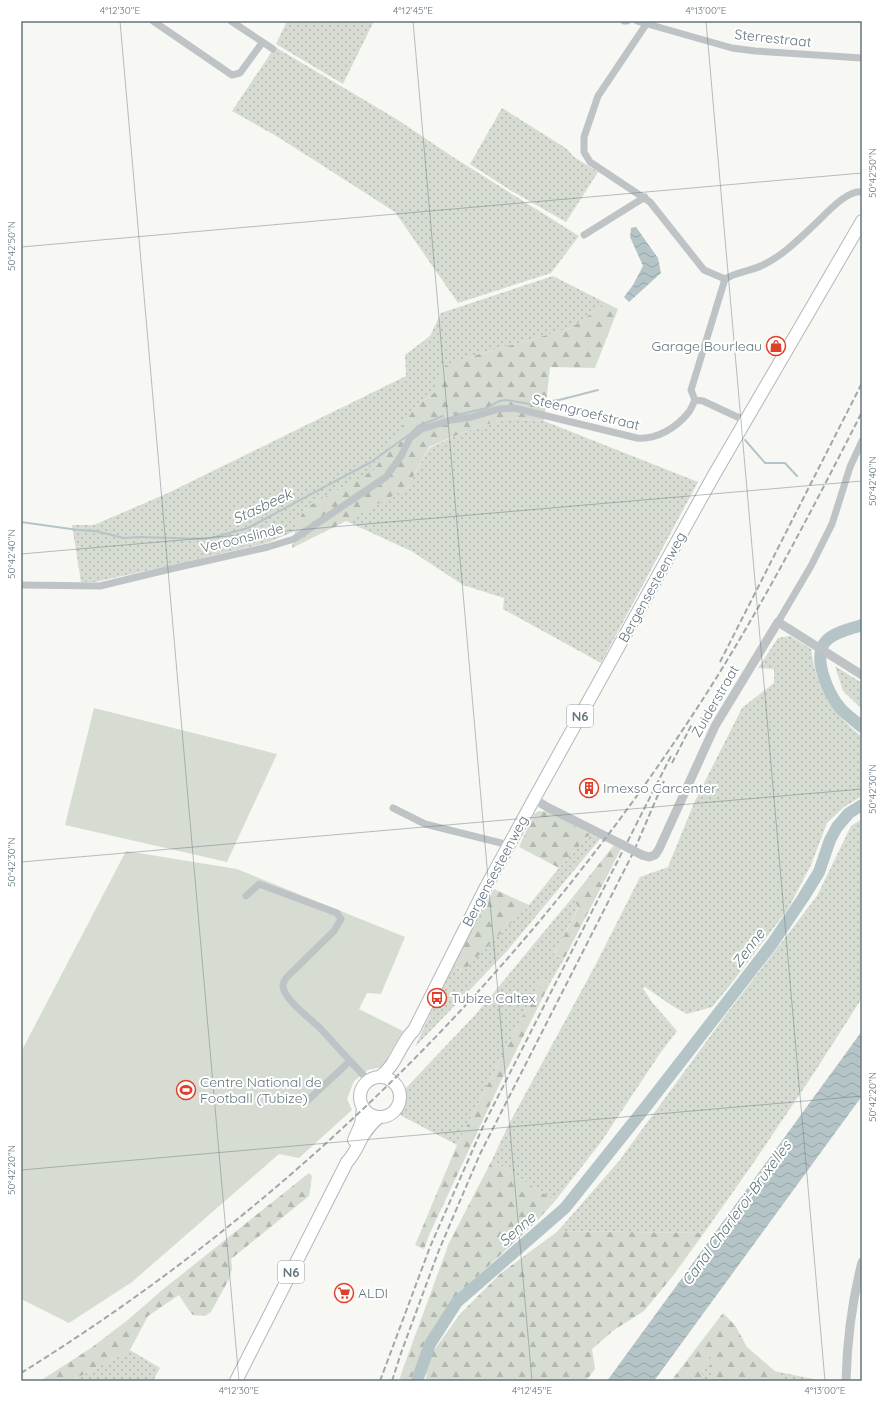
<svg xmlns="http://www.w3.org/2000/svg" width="883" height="1402" viewBox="0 0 883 1402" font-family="Quicksand,sans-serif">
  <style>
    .grass { fill: url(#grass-dots) }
    .forest { fill: url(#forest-firs) }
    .pitch { fill: #d7dcd3 }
    .water { fill: url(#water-waves) }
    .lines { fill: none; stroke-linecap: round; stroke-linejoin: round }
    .stream { stroke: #b5c5c7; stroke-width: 2 }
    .river { stroke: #b5c5c7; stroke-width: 12 }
    .primary-casing { stroke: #b2b8bb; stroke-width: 14 }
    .minor { stroke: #bec4c6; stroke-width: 7 }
    .tertiary { stroke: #bec4c6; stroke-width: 9 }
    .primary { stroke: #fff; stroke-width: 12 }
    .rail { stroke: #a0a8ac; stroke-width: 2; stroke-dasharray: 6 3; stroke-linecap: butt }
    .tertiary-bridge { stroke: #bec4c6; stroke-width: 9 }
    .ticks { fill: none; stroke: #63767e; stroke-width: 1; stroke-opacity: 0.45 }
    .labels { text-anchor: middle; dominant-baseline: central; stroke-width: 4; stroke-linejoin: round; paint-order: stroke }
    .shield { fill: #fff; stroke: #929fa5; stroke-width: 1 }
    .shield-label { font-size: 13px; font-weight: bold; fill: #63767e }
    .street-label { font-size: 14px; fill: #63767e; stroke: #fff }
    .poi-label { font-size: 14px; fill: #63767e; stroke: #fff; text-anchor: start }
    .water-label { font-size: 15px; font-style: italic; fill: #5e7679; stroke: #fff }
    .neatline { fill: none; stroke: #63767e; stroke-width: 1.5 }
    .ticks-label { font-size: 10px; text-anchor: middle; fill: #63767e }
  </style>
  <defs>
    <pattern id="grass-dots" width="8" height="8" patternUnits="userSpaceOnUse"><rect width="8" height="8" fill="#d7dcd3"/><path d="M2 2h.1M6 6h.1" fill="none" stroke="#b2b7b0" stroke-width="1.8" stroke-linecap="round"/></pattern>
    <pattern id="forest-firs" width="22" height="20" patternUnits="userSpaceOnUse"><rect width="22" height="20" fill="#d7dcd3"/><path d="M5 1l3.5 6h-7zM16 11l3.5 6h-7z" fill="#b2b7b0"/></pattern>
    <pattern id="water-waves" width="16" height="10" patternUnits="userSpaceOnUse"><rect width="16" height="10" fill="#b5c5c7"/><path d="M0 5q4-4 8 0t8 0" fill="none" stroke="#97a5a7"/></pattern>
  </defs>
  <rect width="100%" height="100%" fill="#f7f7f4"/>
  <g class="grass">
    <path d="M287,21H374L343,84L276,44Z"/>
    <path d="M275,47L398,120L453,157L579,236L551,273L458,303L395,212L278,137L232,111Z"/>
    <path d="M502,108L567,149L574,157L598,172L566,222L510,190L470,164Z"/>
    <path d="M553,276L606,303L571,328L466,358L435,392L416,406L374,471L305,508L296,526L295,531L267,543L159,568L95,582H81L72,525H94L168,493L406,376L405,355L430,336L441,313Z"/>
    <path d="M508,418L544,421L698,482L601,663L503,609L504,598L463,585L413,552L346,521L407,488L429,448L464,432Z"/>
    <path d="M790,636L811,649C817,691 830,710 862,737V796L844,807L827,823L811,865L788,909L731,984L712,1007L687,1014L671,1005L645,987L643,988L651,1001L677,1031L661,1052L601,1142L555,1201L492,1160L509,1124L596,964L640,877L668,867L694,803L742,708L774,683V669L758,668L778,638Z"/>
    <path d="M835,666L862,683V709L843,691Z"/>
    <path d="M862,819V998L814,1073L754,1162L704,1233L558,1231L619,1161L725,1016L817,896L851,826Z"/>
    <path d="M590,834L600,839L507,951L415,1047L453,965L462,971L529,905L559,868Z"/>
    <path d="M572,898L579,906L554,954L564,959L550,983L542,978L457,1145L400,1115L405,1105L406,1088L476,1014Z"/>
    <path d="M727,1335L774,1371L823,1381H699L710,1354Z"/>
    <path d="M130,1350L160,1368L153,1381H71Z"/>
  </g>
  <g class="forest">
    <path d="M606,303L618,309L595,368L550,367L544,421L508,418L464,432L429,447L407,488L358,515L292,548L296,526L305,508L374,470L416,406L435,392L440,369L466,358L571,328Z"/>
    <path d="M539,811L548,812L590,834L559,868L519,847L534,814Z"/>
    <path d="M614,845L621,849L564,959L554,954L579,907L572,898Z"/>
    <path d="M494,889L529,905L463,971L453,965Z"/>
    <path d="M542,978L550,983L504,1075L430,1233L424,1249L415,1245L457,1145Z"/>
    <path d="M492,1160L555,1201L535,1223L455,1297L428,1341L411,1381H399L404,1366L449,1243Z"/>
    <path d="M309,1173L312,1176L309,1196L231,1259L232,1269L229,1279L211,1312L205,1316L193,1315L188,1309L179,1295L148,1316L130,1350L71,1381H40L91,1348L129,1319L161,1291Z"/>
    <path d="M558,1231L704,1233L672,1277L644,1311L614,1330L592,1349L595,1369L586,1381H426L427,1360L460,1314L500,1274Z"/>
    <path d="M723,1313L735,1325L747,1347L786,1381H712L710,1355L699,1381H671Z"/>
  </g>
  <g class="pitch">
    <path d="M94,708L277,754L227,862L65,825Z"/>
    <path d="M126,851L237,869L405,937L381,994L367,993L359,1009L403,1031L382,1067L368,1070L354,1081L347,1099L352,1110L299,1158L279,1154L132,1282L69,1323L21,1299V1052Z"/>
  </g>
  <g class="water">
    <path d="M636,227L658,258L661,273L629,302L624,297L633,285L643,266L630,237L631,228Z"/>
    <path d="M862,1031V1096L654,1381H607Z"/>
  </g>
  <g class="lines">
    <g class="stream">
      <path d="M454,413L461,414L487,408L499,401L506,400L530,404L559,400L598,390"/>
      <path d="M745,440L765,463H785L797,476"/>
      <path d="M21,522L78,530L95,531L124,538L140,537L207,539L248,528L371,462L410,434L418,426L443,416"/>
    </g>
    <g class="river">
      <path d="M862,625C851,629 834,632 826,641C811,657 829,695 841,709C848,716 855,721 862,727"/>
      <path d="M417,1381L430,1344L457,1302L565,1208L648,1104L772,944L803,898L819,872L830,840L837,827L849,813L862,805"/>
    </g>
    <defs>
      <g id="primary">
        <path d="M381,1076C397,1064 400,1043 414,1030L486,887L534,799L714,475L862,221"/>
        <circle cx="380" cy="1097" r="20"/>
        <path d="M354,1140L361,1124L363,1109"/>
        <path d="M236,1381L347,1162C355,1154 358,1144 364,1134C368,1128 373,1122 379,1117"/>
      </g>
    </defs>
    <use href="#primary" class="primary-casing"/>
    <g class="minor">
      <path d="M153,21L232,75L240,73L262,43"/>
      <path d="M231,21L273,49"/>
      <path d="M624,21H627"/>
      <path d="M637,21L732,48L755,51L862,58"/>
      <path d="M647,23L598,96L584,137V152L590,162L650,202L704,270L725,279"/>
      <path d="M584,235L645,197"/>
      <path d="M695,400L691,390L725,279C736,272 751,271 763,265C782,256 798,240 813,226C824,216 847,189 862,192"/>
      <path d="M695,400L703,401L746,421"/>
      <path d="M21,585L100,586L166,570L268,547L294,539L386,477L401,456L410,438L422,429L451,420L472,417L499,409L514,408L637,438C656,440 676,428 688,413C691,410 693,404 695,400"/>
      <path d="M778,622L811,566L832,524L850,467L862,441"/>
      <path d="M393,808L425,824L509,845"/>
      <path d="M246,896L259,884L337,913L341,919L334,931L287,977C285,980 283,982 283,986C284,1000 310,1018 320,1028C330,1039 340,1050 350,1061"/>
      <path d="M307,1101L350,1061L368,1080"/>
    </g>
    <g class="tertiary">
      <path d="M534,799L547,807L621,844"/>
      <path d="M642,855L649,857L655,855L659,849L715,726L778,622L862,675"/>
      <path d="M846,1381C847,1341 852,1301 862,1262"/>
    </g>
    <use href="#primary" class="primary"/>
    <g class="rail">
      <path d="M720,662L862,383"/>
      <path d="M672,763L692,724"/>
      <path d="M21,1373C294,1204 527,971 701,702C761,609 812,510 862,412"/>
      <path d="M380,1381L430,1247L485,1122L672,754"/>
      <path d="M392,1381L401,1353L439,1250L480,1154L633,853L664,781"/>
    </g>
    <path class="tertiary-bridge" d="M621,844L642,855"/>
  </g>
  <path class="ticks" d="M120,21L239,1381M413,21L532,1381M706,21L825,1381M21,247L862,173M21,554L862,481M21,862L862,789M21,1170L862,1096"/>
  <defs>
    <symbol id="shop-ring" viewBox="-11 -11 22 22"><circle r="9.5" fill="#fff" stroke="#df402c" stroke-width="1.5"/><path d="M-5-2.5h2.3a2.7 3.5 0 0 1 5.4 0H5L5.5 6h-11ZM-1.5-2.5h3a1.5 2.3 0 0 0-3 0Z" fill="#df402c"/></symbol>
    <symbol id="building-ring" viewBox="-11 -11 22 22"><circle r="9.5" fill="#fff" stroke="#df402c" stroke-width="1.5"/><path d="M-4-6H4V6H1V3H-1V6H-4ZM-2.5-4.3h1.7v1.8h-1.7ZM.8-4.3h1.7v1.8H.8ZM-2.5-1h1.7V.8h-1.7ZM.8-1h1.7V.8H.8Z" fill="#df402c"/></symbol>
    <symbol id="bus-ring" viewBox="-11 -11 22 22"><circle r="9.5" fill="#fff" stroke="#df402c" stroke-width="1.5"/><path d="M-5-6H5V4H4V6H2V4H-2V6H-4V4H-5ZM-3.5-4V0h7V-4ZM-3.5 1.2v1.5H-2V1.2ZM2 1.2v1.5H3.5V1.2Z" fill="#df402c"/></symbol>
    <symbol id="stadium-ring" viewBox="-11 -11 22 22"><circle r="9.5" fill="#fff" stroke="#df402c" stroke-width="1.5"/><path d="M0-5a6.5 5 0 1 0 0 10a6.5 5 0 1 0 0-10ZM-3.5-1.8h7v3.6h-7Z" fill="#df402c"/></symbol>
    <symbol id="supermarket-ring" viewBox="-11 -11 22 22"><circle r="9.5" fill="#fff" stroke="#df402c" stroke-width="1.5"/><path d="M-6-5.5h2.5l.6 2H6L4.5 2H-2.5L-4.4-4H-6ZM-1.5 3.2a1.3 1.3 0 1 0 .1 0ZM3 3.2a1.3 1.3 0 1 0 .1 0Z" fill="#df402c"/></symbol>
  </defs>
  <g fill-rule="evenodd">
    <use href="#shop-ring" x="765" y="335" width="22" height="22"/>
    <use href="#building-ring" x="578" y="777" width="22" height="22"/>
    <use href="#bus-ring" x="426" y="987" width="22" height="22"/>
    <use href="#stadium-ring" x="175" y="1079" width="22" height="22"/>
    <use href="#supermarket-ring" x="333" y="1282" width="22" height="22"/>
  </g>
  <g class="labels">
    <g class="shield">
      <rect x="567" y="705" width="26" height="22" rx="3"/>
      <rect x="278" y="1261" width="26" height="22" rx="3"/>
    </g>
    <g class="shield-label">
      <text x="580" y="716">N6</text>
      <text x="291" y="1272">N6</text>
    </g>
    <g class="street-label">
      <text transform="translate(773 38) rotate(6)">Sterrestraat</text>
      <text transform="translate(586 412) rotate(14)">Steengroefstraat</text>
      <text transform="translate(242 538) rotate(-14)">Veroonslinde</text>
      <text transform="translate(652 587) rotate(-61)">Bergensesteenweg</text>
      <text transform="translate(715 701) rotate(-60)">Zuiderstraat</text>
      <text transform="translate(495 871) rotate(-62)">Bergensesteenweg</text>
    </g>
    <g class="poi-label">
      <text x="762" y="346" text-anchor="end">Garage Bourleau</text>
      <text x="603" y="788">Imexso Carcenter</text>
      <text x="451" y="998">Tubize Caltex</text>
      <text x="200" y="1082">Centre National de<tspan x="200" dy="16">Football (Tubize)</tspan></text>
      <text x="358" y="1293">ALDI</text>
    </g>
    <g class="water-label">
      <text transform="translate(262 506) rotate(-25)">Stasbeek</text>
      <text transform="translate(748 948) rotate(-53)">Zenne</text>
      <text transform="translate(736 1213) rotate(-54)">Canal Charleroi-Bruxelles</text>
      <text transform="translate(517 1229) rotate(-41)">Senne</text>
    </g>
  </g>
  <rect width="883" height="1402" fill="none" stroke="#ffffff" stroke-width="44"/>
  <rect x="22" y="22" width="839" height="1358" class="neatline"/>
  <g class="ticks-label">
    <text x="120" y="14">4°12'30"E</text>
    <text x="413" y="14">4°12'45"E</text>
    <text x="706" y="14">4°13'00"E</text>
    <text transform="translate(872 173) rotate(-90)" y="4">50°42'50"N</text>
    <text transform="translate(11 246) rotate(-90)" y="4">50°42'50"N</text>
    <text transform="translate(872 481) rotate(-90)" y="4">50°42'40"N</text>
    <text transform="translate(11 554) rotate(-90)" y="4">50°42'40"N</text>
    <text transform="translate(872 789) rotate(-90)" y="4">50°42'30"N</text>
    <text transform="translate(11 862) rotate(-90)" y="4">50°42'30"N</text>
    <text transform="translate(872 1097) rotate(-90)" y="4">50°42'20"N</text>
    <text transform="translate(11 1170) rotate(-90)" y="4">50°42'20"N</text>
    <text x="239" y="1394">4°12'30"E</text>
    <text x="532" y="1394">4°12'45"E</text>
    <text x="825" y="1394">4°13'00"E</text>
  </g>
</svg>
